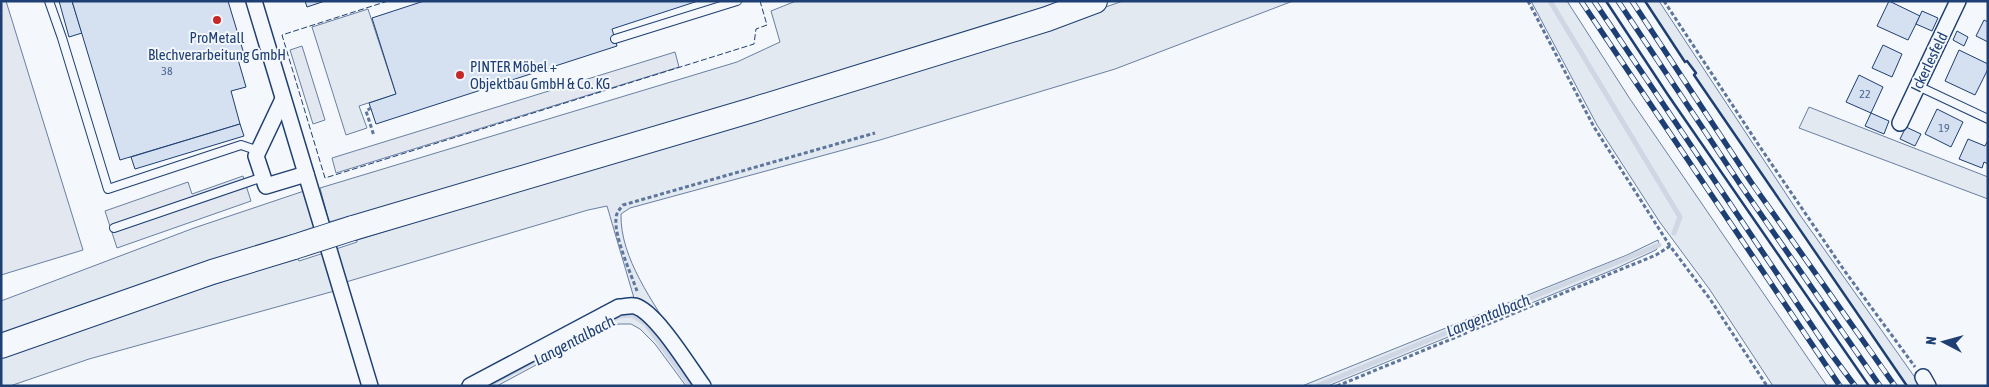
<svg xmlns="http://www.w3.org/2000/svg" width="1989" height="387" viewBox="0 0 1989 387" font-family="'Asap Condensed',sans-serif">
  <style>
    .green { fill: #e3e9f0; stroke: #687fa3 }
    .parking { fill: #e3e8f0; stroke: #687fa3 }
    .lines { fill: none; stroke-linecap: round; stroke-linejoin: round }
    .stream { stroke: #cfd7e4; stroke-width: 5 }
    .building { fill: #d5e0f0; stroke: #1d3f73 }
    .service-casing { stroke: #1d3f73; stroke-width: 10 }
    .minor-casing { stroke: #1d3f73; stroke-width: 18 }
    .primary-casing { stroke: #1d3f73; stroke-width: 26 }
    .path { stroke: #5e769c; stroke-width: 3; stroke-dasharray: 4 2.5; stroke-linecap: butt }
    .service { stroke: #f4f7fb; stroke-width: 8 }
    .minor { stroke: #f4f7fb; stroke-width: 15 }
    .primary { stroke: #f4f7fb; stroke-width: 24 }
    .rail-casing { stroke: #1d3f73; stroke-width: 5.5 }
    .rail { stroke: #f4f7fb; stroke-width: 4; stroke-dasharray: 11; stroke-linecap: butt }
    .primary-bridge-casing { stroke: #1d3f73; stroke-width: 26; stroke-linecap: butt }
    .primary-bridge { stroke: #f4f7fb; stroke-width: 24 }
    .fence { stroke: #1d3f73; stroke-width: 1; stroke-dasharray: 6 2.5; stroke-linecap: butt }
    .wall { stroke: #1d3f73; stroke-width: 2.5 }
    .poi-dot { fill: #c62828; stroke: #f4f7fb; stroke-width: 2 }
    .labels { text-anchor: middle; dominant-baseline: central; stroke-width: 4; stroke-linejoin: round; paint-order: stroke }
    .number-label { font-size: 12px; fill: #4b6792 }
    .poi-label { font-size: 15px; fill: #1d3f73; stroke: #f4f7fb }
    .street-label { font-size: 15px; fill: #1d3f73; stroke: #f4f7fb }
    .water-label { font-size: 16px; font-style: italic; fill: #1d3f73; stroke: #f4f7fb }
  </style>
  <rect width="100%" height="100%" fill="#f4f7fb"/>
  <g class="green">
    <path d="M796,1H1062L918,48L350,219L349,216L329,222L320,188L737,62L780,42L771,11Z"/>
    <path d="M1123,1H1293L1115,69L880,140L630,208L621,214C620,259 654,302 676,340L634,298L607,206L588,210L346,282L336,249L357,242V240L1019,37Z"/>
    <path d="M1531,1H1567L1630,99L1827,386H1773L1710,290L1659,221L1597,125Z"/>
    <path d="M1645,1H1659L1800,215L1921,386H1907L1694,75L1696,73L1687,61L1685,62Z"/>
    <path d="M368,9L396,94L359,106L367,128L346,135L312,27Z"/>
    <path d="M1809,107L1988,177V199L1799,128Z"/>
    <path d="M304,191L317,226L291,235V237L1,335V301L194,228Z"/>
    <path d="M1658,240L1659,245L1656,250L1615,269L1328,386H1302L1627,255Z"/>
    <path d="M324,253L338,290L89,359L10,386H1V356L118,315L297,258L299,261Z"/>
    <path d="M623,312L643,314L697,386H686L655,344L640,329L631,324H619L599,331L497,386H477Z"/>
  </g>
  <g class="parking">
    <path d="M1,1H6L83,250L1,275Z"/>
    <path d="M302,46L325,120L313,124L290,50Z"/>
    <path d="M675,52L679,67L336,173L332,158Z"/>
    <path d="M243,176L251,201L117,248L105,211L188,182L192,194Z"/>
  </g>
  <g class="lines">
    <g class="stream">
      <path d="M1550,1L1680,217L1674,233"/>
      <path d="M487,386L619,316L632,315L646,324L691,386"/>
      <path d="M1317,386L1659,245"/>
    </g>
  </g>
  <g class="building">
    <path d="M59,1H72L82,33L69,37Z"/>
    <path d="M72,1H228L244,54L237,56L246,87L231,91L240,124L120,160Z"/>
    <path d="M305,1H325L307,7Z"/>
    <path d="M424,1H698L612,29L617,46L376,124L369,103L396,94L372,18Z"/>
    <path d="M1889,1L1920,16L1908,40L1877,26Z"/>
    <path d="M1922,11L1938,18L1932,31L1916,24Z"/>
    <path d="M1984,20L1988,22V42L1976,36Z"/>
    <path d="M1957,31L1968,37L1964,46L1953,40Z"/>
    <path d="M1883,45L1902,54L1892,77L1872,68Z"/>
    <path d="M1959,50L1988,64V69L1975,95L1945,81Z"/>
    <path d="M1859,75L1883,87L1871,113L1846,102Z"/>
    <path d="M1937,109L1963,122L1951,147L1925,134Z"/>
    <path d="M1871,113L1889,121L1884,134L1865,126Z"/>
    <path d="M240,124L244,136L135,169L131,157Z"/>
    <path d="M1906,127L1921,134L1915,146L1900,139Z"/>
    <path d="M1968,139L1985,146L1988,140V164L1984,162L1982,168L1959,159Z"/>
  </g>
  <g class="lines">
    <defs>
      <g id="service">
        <path d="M49,1L62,38L108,189L241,145L259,151"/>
        <path d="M615,39L737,1"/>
        <path d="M1918,86L1988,119"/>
        <path d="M114,228L263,177"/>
      </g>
      <g id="minor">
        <path d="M254,1L370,386"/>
        <path d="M283,99L256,156L266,186L306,174"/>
        <path d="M1900,123L1958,1"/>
        <path d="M1923,377L1928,386"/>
        <path d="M470,386L619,307C624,307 630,305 635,306C656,312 689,367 703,386"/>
      </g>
      <g id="primary">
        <path d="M353,228L749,111L1047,19L1095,1"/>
        <path d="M1,346L212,272L294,247"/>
      </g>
    </defs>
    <use href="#service" class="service-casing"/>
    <use href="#minor" class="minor-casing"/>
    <use href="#primary" class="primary-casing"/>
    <g class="path">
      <path d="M1528,1L1594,127L1670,246L1710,299L1767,386"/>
      <path d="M1664,1L1760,147L1844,270L1915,367"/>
      <path d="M371,108L366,111L374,136"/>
      <path d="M637,291C631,274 614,236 616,219C616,213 619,210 623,205L875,133"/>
      <path d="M1337,386L1656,255L1670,246"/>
    </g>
    <use href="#service" class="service"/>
    <use href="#minor" class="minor"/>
    <use href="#primary" class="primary"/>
    <defs>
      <g id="rail">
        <path d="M1581,1L1840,386"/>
        <path d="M1594,1L1829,351L1855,386"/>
        <path d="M1618,1L1742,187L1880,386"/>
        <path d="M1632,1L1751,182L1895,386"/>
      </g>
    </defs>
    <use href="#rail" class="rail-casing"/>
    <use href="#rail" class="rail"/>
    <defs>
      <path id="primary-bridge" d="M294,247L353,228"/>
    </defs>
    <use href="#primary-bridge" class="primary-bridge-casing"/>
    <use href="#primary-bridge" class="primary-bridge"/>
    <path class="fence" d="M388,1L282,35L325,178L754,44L756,29L767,25L760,1"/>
    <g class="wall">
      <path d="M1606,1L1668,95L1869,386"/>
      <path d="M1645,1L1685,62L1687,61L1696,73L1694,75L1907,386"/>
    </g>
  </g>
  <g class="poi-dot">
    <circle cx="217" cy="20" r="5"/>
    <circle cx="460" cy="75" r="5"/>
  </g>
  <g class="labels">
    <g class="number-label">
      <text x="167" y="71">38</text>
      <text x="1865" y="94">22</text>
      <text x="1944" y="128">19</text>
    </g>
    <g class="poi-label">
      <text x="217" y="37">ProMetall<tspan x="217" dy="17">Blechverarbeitung GmbH</tspan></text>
      <text x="470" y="66" text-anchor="start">PINTER Möbel +<tspan x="470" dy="17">Objektbau GmbH &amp; Co. KG</tspan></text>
    </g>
    <g class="street-label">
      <text transform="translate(1929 62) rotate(-64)">Ickerlesfeld</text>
    </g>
    <g class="water-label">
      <text transform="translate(1488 315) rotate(-22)">Langentalbach</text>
      <text transform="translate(574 340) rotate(-28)">Langentalbach</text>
    </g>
  </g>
  <rect width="1989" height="387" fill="none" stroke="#1d3f73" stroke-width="5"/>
  <g transform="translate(1944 342) rotate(276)" stroke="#f4f7fb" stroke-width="4" paint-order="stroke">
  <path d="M0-4L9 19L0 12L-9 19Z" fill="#1d3f73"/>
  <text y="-8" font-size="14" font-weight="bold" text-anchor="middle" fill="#1d3f73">N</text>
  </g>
</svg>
